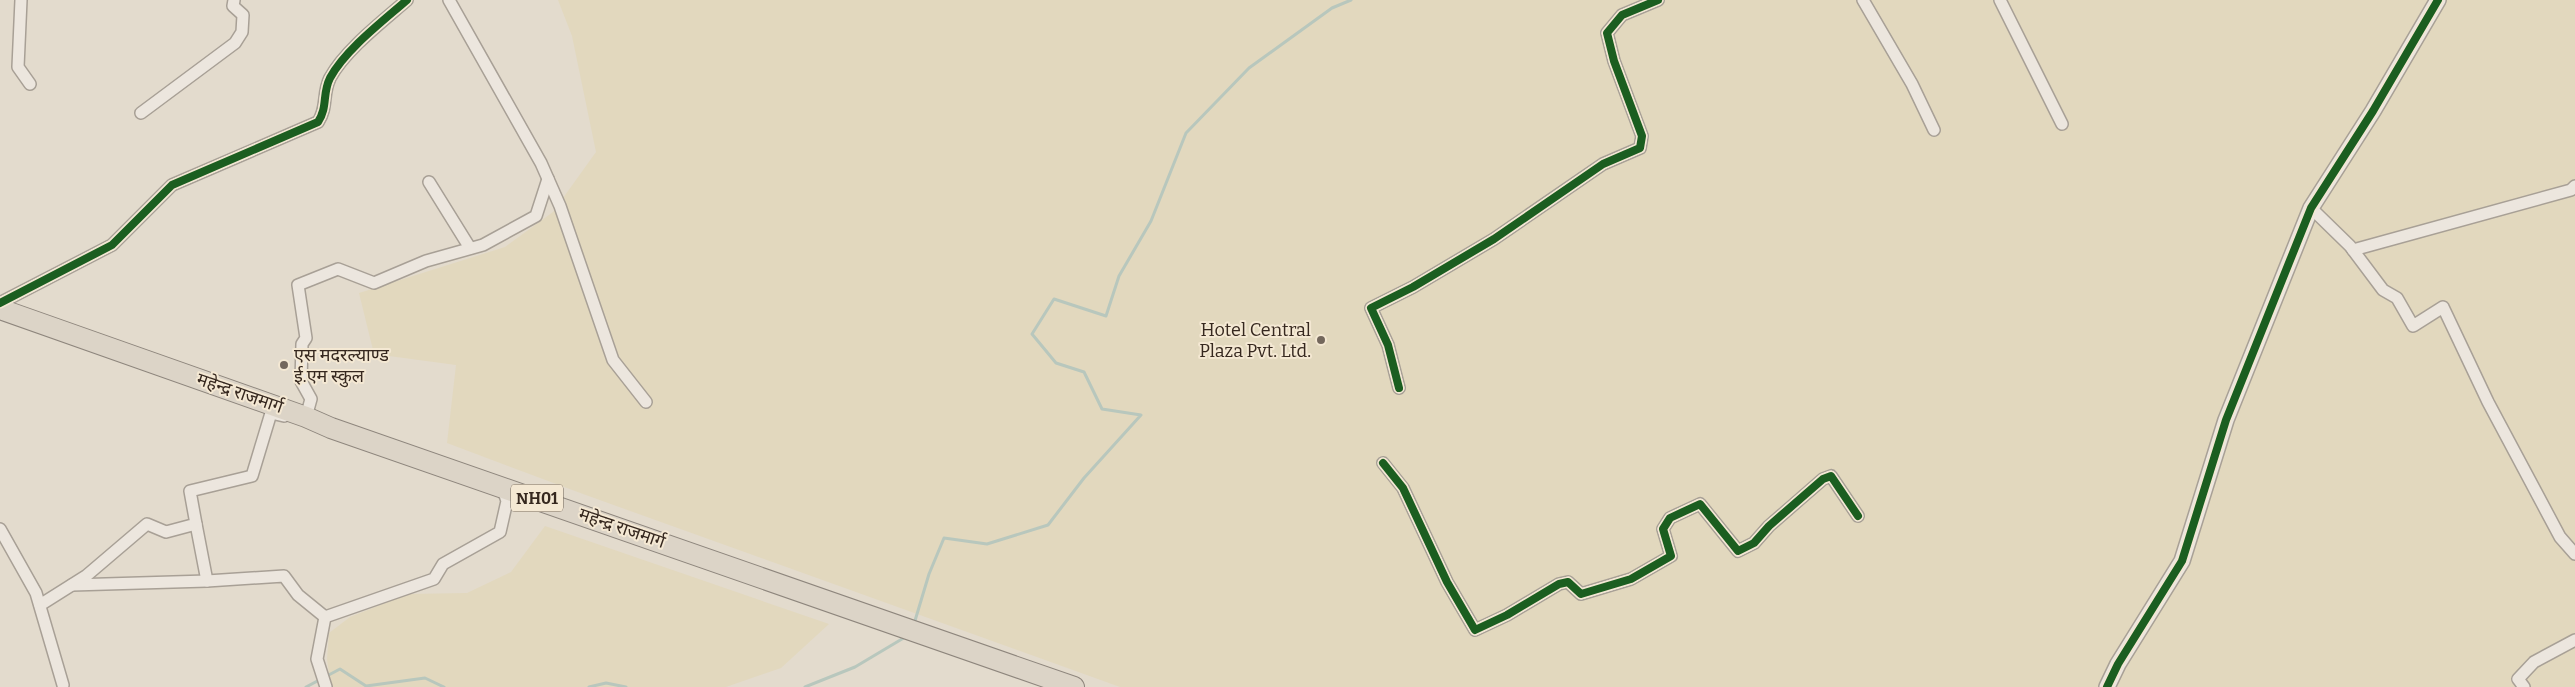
<svg xmlns="http://www.w3.org/2000/svg" width="2575" height="687" viewBox="0 0 2575 687" font-family="Bitter,'Noto Sans Devanagari',serif">
  <style>
    .farmland { fill: #e2d8be }
    .lines { fill: none; stroke-linecap: round; stroke-linejoin: round }
    .stream { stroke: #b8c7bd; stroke-width: 3 }
    .minor-casing { stroke: #a8a096; stroke-width: 14 }
    .tertiary-casing { stroke: #a8a096; stroke-width: 18 }
    .trunk-casing { stroke: #8e867d; stroke-width: 22 }
    .minor { stroke: #ece6de; stroke-width: 11 }
    .tertiary { stroke: #ece6de; stroke-width: 15 }
    .trunk { stroke: #dcd4c7; stroke-width: 20 }
    .cycleway-casing { stroke: #f4e8d3; stroke-width: 11 }
    .cycleway { stroke: #1b5e20; stroke-width: 8 }
    .poi-dot { fill: #73675c; stroke: #f4e8d3; stroke-width: 2 }
    .labels { text-anchor: middle; dominant-baseline: central; stroke-width: 4; stroke-linejoin: round; paint-order: stroke }
    .shield { fill: #f4e8d3; stroke: #6f6255; stroke-width: 1 }
    .shield-label { font-size: 16px; font-weight: bold; fill: #36281f }
    .poi-label { font-size: 18px; fill: #36281f; stroke: #f4e8d3; text-anchor: end }
    .street-label { font-size: 18px; fill: #36281f; stroke: #f4e8d3 }
  </style>
  <rect width="100%" height="100%" fill="#e3dbcd"/>
  <g class="farmland">
    <path d="M558,0H2575V687H1120L583,494L447,443L456,365L374,354L359,293L505,247L553,212L596,152L572,36Z"/>
    <path d="M545,526L829,624L781,668L726,687H331L327,659L329,633L350,617L408,594L467,593L511,572Z"/>
  </g>
  <g class="lines">
    <g class="stream">
      <path d="M914,624L929,574L944,538L987,544L1048,525L1084,478L1141,415L1102,409L1084,372L1056,363L1032,334L1054,299L1106,316L1119,276L1151,221L1186,133L1249,68L1332,8L1351,0"/>
      <path d="M306,687L340,669L366,686L425,678L444,687"/>
      <path d="M589,687L606,683L626,687"/>
      <path d="M805,687L855,667L907,636"/>
    </g>
    <defs>
      <g id="minor">
        <path d="M21,0L18,67L30,84"/>
        <path d="M449,0L541,163L560,206L613,360L646,402"/>
        <path d="M1863,0L1912,84L1934,130"/>
        <path d="M2000,0L2062,124"/>
        <path d="M141,113L235,43L242,32L243,15L233,6L234,0"/>
        <path d="M429,182L470,248"/>
        <path d="M2311,208L2350,246L2383,290L2397,298L2413,326L2443,307L2488,402L2560,537L2575,554"/>
        <path d="M2353,250L2571,190L2575,186"/>
        <path d="M0,303L112,245L172,185L318,122C328,107 322,94 330,78C345,50 383,21 407,0"/>
        <path d="M1399,388L1388,345L1371,308L1413,287L1494,239L1603,164L1640,148L1642,136L1614,61L1607,33L1622,15L1658,0"/>
        <path d="M306,417L311,399L301,381L302,344L306,338L298,285L338,269L374,283L426,261L483,245L536,216L548,179"/>
        <path d="M1383,463L1403,488L1447,582L1475,630L1507,615L1559,584L1568,582L1581,594L1631,579L1671,556L1663,529L1670,518L1700,504L1738,551L1754,543L1769,526L1823,479L1831,476L1858,516"/>
        <path d="M196,524L207,581"/>
        <path d="M0,529L36,593L63,685"/>
        <path d="M72,585L207,581L284,576L298,595L325,617L434,579L443,564L500,532L507,501L502,487"/>
        <path d="M40,605L86,576L147,524L166,532L196,524L190,491L252,476L271,413L284,416"/>
        <path d="M325,617L317,659L326,687"/>
        <path d="M2524,687L2518,679L2534,662L2575,640"/>
      </g>
      <path id="tertiary" d="M2107,687L2118,664L2182,561L2226,420L2311,208L2373,111L2438,0"/>
      <path id="trunk" d="M0,309L306,417L331,428L1074,687"/>
    </defs>
    <use href="#minor" class="minor-casing"/>
    <use href="#tertiary" class="tertiary-casing"/>
    <use href="#trunk" class="trunk-casing"/>
    <use href="#minor" class="minor"/>
    <use href="#tertiary" class="tertiary"/>
    <use href="#trunk" class="trunk"/>
    <defs>
      <g id="cycleway">
        <path d="M0,303L112,245L172,185L318,122C328,107 322,94 330,78C345,50 383,21 407,0"/>
        <path d="M1399,388L1388,345L1371,308L1413,287L1494,239L1603,164L1640,148L1642,136L1614,61L1607,33L1622,15L1658,0"/>
        <path d="M1383,463L1403,488L1447,582L1475,630L1507,615L1559,584L1568,582L1581,594L1631,579L1671,556L1663,529L1670,518L1700,504L1738,551L1754,543L1769,526L1823,479L1831,476L1858,516"/>
        <path d="M2107,687L2118,664L2182,561L2226,420L2311,208L2373,111L2438,0"/>
      </g>
    </defs>
    <use href="#cycleway" class="cycleway-casing"/>
    <use href="#cycleway" class="cycleway"/>
  </g>
  <g class="poi-dot">
    <circle cx="1321" cy="340" r="5"/>
    <circle cx="284" cy="365" r="5"/>
  </g>
  <g class="labels">
    <rect class="shield" x="511" y="484.5" width="52" height="27" rx="4"/>
    <g class="shield-label">
      <text x="537" y="498">NH01</text>
    </g>
    <g class="poi-label">
      <text x="1311" y="330">Hotel Central<tspan x="1311" dy="21">Plaza Pvt. Ltd.</tspan></text>
      <text x="294" y="355" text-anchor="start">एस मदरल्याण्ड<tspan x="294" dy="21">ई.एम स्कुल</tspan></text>
    </g>
    <g class="street-label">
      <text transform="translate(240 393) rotate(19)">महेन्द्र राजमार्ग</text>
      <text transform="translate(622 528) rotate(19)">महेन्द्र राजमार्ग</text>
    </g>
  </g>
</svg>
